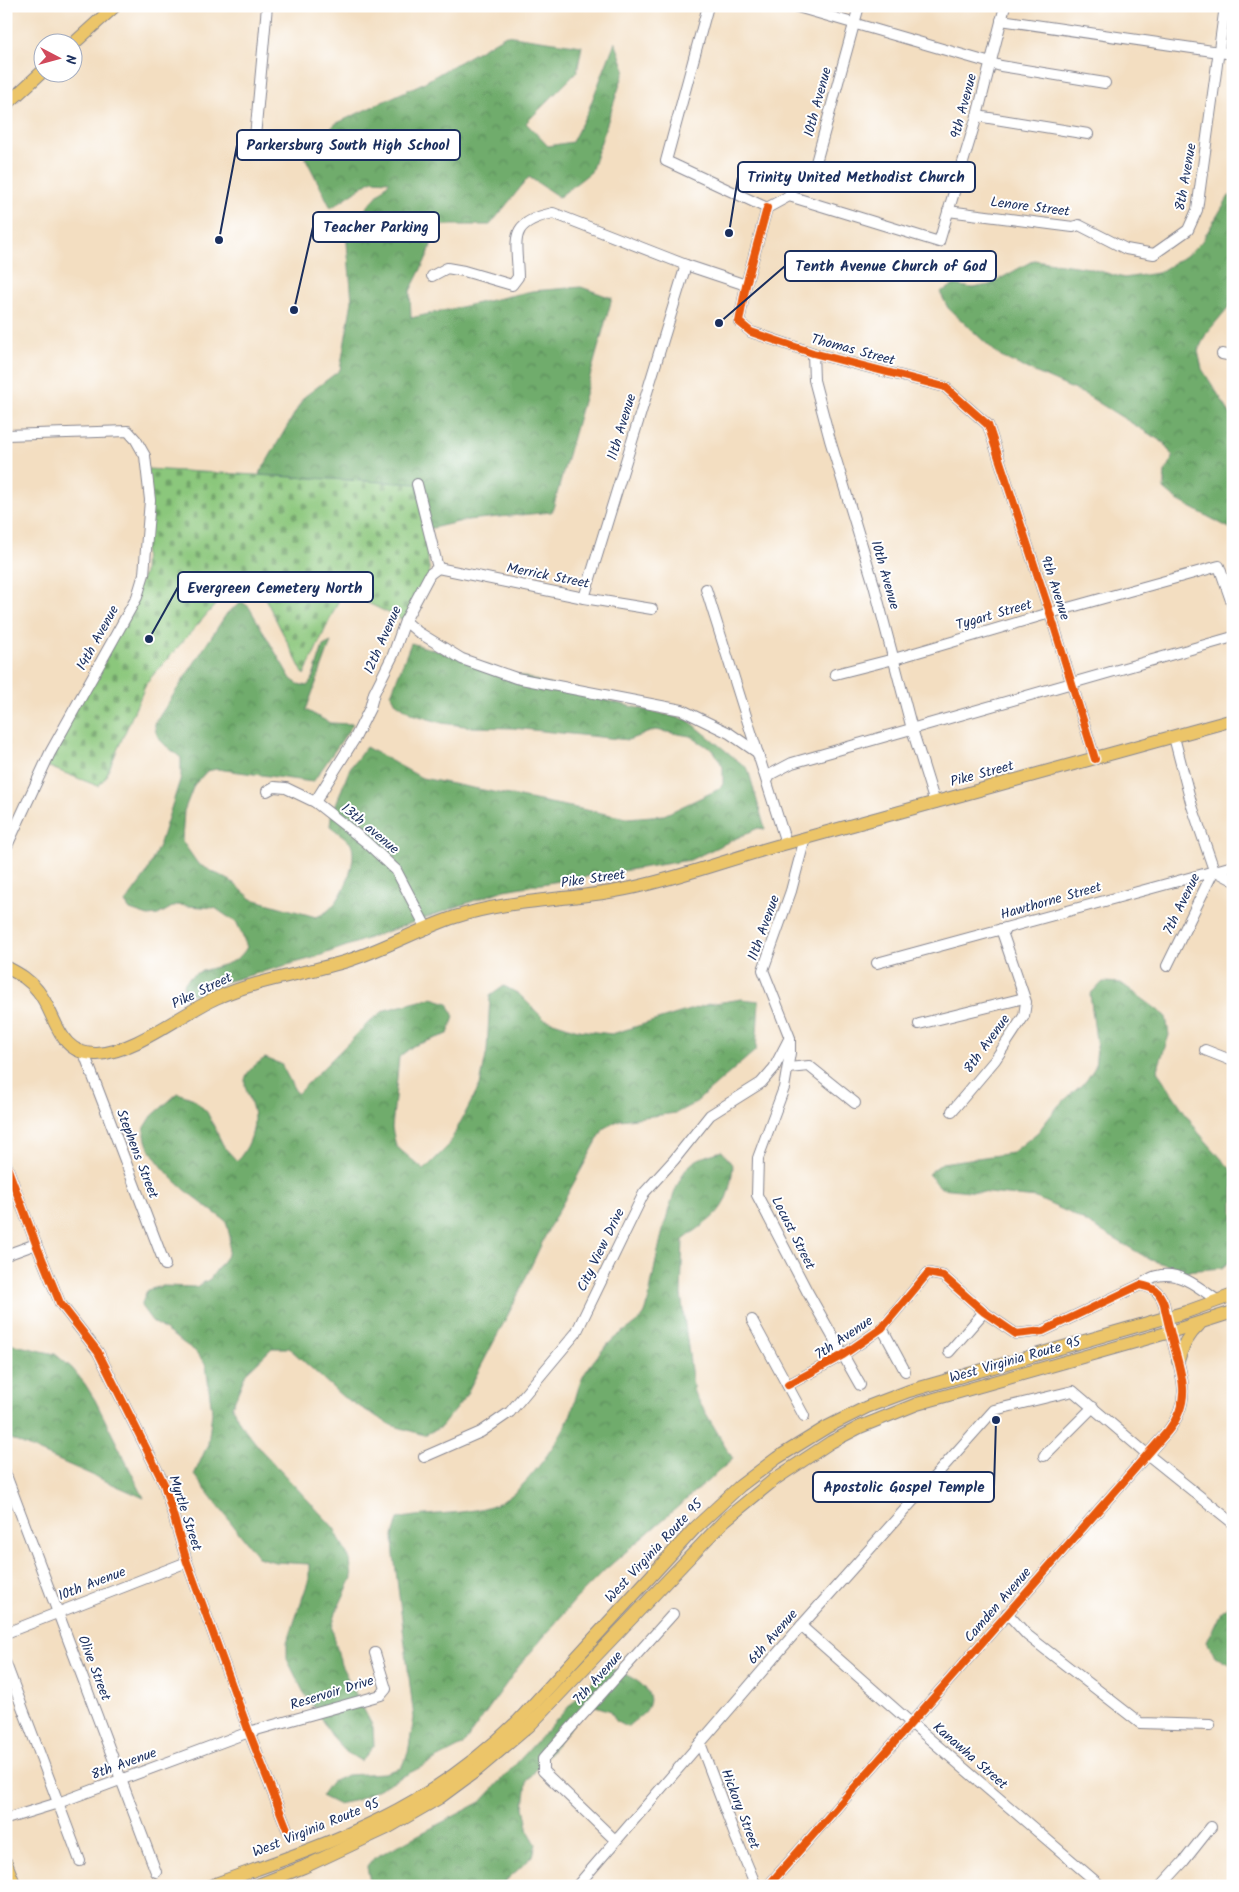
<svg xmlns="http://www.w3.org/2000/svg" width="1239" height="1892" viewBox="0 0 1239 1892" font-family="Kalam,sans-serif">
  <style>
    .forest { fill: url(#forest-crowns); stroke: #466e65 }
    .cemetery { fill: url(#cemetery-stones); stroke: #537b6d }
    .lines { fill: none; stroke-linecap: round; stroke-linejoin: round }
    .minor-casing { stroke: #878690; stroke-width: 12 }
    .major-casing { stroke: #878690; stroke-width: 14 }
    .minor { stroke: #fff; stroke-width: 10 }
    .major { stroke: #ecc569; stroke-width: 12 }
    .cycleway-casing { stroke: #fff; stroke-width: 11 }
    .cycleway { stroke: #e8590c; stroke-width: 8 }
    .labels { text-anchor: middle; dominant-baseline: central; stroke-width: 4; stroke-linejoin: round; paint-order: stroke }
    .street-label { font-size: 14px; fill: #1b2f5e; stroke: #fff }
    .leader { fill: none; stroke: #1b2f5e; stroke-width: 2 }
    .callout-dot { fill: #1b2f5e; stroke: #fff; stroke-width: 2 }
    .callout { fill: #fff; stroke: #1b2f5e; stroke-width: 2 }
    .callout-label { font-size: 15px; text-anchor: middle; font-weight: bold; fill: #1b2f5e }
  </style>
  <defs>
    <pattern id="forest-crowns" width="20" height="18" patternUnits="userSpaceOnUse" patternTransform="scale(1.25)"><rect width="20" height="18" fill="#70ac6c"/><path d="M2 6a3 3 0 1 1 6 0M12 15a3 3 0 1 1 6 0" fill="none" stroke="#5b8c5c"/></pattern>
    <pattern id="cemetery-stones" width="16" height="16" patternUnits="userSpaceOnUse" patternTransform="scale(1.25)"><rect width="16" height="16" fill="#8bc77c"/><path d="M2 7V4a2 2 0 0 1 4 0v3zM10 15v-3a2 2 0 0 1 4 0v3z" fill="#71a269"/></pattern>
  </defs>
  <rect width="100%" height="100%" fill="#fff"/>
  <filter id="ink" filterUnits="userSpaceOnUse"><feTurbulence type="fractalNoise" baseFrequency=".02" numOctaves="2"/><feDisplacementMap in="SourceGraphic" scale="10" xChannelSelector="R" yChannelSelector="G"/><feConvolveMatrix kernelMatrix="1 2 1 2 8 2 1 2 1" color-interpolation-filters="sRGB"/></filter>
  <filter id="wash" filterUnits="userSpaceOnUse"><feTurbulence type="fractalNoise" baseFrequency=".0096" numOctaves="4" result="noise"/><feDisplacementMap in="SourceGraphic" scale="20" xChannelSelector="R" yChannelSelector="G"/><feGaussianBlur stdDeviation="1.12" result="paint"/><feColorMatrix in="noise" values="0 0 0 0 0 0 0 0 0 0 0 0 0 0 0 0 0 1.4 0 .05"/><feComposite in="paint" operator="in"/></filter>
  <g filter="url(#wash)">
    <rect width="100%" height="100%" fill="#f3dec1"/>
    <g class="forest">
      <path d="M506,35L582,46L577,72L526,123L548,146L572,142L588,111L615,42L625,69L591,172L559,197L529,177L490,225H437L428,255L410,291L411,318L532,291L581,287L612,298L552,512L467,520L424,530L417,484L259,475L304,397L340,370L352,301L346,231L390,181L372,180L331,208L305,157L335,124L423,83Z"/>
      <path d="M1229,196H1233V297L1231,304L1206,334L1198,351L1202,369L1233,418V530L1177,500L1164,489L1165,472L1173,457L1164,443L1086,395L1001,357L948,308L940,292L955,285L972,288L989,285L1034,260L1089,268L1124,278L1158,273L1190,253L1202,241Z"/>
      <path d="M242,602L249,607L291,679L298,684L307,686L312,680L323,646L331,642L306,710L330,723L353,724L313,782L217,769L207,771L194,785L184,811L182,841L198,864L231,881L252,899L316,917C324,914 330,910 335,903C345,892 358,858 351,844C347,838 336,831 330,826L331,817L350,768L366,747L422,778L627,818L664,815L717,790L723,784V767L714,751L690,736L655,730L628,740L513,728L472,727L442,723L412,714L395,702L391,694L411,643L588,696L688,720L748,769L765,829L758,828L690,860L504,890L313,958L225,982L198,995L188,993L183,986C194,962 233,974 247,947L237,923L215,908L176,905L158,915L148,916L130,910L125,903L145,876L160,843L181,777V758C169,747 154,741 155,723L227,613Z"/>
      <path d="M1103,982L1121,983L1166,1016L1169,1035L1157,1071L1198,1132L1233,1172V1258L1222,1268L1185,1271L1151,1260L1072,1214L1036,1198L941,1188L928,1174L942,1163L1012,1153L1038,1132L1059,1105L1086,1081L1095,1067L1097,1048L1090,994Z"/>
      <path d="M504,986L519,994L544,1019L578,1030L612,1034L709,1004L742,999L759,1001L756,1050L695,1103L676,1113L620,1120L604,1128L549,1228L512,1307L465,1397L441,1427L424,1435L391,1425L343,1397L289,1348H272L246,1373L232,1407L240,1423L261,1450L334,1528L350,1560L352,1578L336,1612L332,1628L341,1665L373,1727L374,1746L361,1761L346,1752L334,1739L303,1691L287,1659V1643L309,1579V1564L275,1562L258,1557L194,1475L208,1444L212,1412L206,1365L195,1351L152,1321L141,1306L147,1290L163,1286L196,1287L210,1279L228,1254L230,1237L226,1221C197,1200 167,1179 149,1148C146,1143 145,1135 144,1129L152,1116L178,1093L194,1099L207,1112L224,1147L237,1161C248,1148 254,1135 254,1118C252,1089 229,1081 265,1058L281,1064L297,1094L370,1021L385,1010L432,998L448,1003L454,1017L448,1034L413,1046L399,1057L392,1128L396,1146L424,1170L448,1146L480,1085L487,1051L490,996Z"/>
      <path d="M722,1151L733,1166C728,1212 717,1214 683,1240L681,1294L694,1393L733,1459L606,1569L575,1600L519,1666L462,1746L357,1800L337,1804L321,1796L331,1782L347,1775L384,1773L401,1768L408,1753L414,1718L394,1555L393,1536L398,1519C431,1511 477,1517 506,1499C528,1485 560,1440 570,1416C577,1398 577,1383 589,1367C597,1356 607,1344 617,1336C626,1330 638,1323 644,1315C648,1308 650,1290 652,1281C657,1255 672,1179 691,1164C699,1157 712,1154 722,1151Z"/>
      <path d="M6,1343L55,1354L72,1368L85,1384L95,1400L144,1498L6,1437Z"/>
      <path d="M1233,1600V1666L1215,1656L1207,1642L1221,1612Z"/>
      <path d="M606,1666C622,1673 664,1687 645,1712C640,1717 632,1722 627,1727L616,1721L611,1711L589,1704L527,1781L524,1807L529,1832L536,1844L533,1856L500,1886H371L367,1867L374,1858L481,1802Z"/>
    </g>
    <path class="cemetery" d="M147,469L417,484L430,574L405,621L343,591L304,675L265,598L231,587L147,682L105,778L98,786L44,765L144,574Z"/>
  </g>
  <g filter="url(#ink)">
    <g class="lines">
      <defs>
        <g id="minor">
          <path d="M708,6L666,161L767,208"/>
          <path d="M794,6L1001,66L1105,83"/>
          <path d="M1001,20L1233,54"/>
          <path d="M977,116L1088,134"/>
          <path d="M255,137L267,6"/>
          <path d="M789,196L790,191L805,180L815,166L859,6"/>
          <path d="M767,208L746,285L739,322L751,332L813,353L945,387L988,425L1050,613L1095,759"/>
          <path d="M767,208L789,196L939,242L977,116L1005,6"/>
          <path d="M948,211L1073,227L1079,225L1126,249L1154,254L1188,230L1197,210L1225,6"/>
          <path d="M432,276L447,268L464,271L512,285L518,277C517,239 507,223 553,213L686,265L746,285"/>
          <path d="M813,353L814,380L830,440L874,585L912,729L935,803"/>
          <path d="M1222,354L1233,356"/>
          <path d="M6,435L128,431L136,440L145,456L150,500L144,574L137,597L50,753L6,848"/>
          <path d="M438,568L584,598L652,609"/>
          <path d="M706,589L786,843"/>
          <path d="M584,598L686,265"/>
          <path d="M405,621L418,632L462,659L516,678L682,710L729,733L758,753"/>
          <path d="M835,674L894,659L1050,613L1219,566L1233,606"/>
          <path d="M767,781L771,774L792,763L1233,637"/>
          <path d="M267,791L274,787L286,788L315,802L366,842L396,870L427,929"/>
          <path d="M315,802L355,738L370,708L374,693L393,655L405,621L430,574L438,568L417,484"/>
          <path d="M805,838L791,891L763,970L790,1038V1053L784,1088L758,1158L757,1195L807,1291L860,1385"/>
          <path d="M1214,870L1233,880"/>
          <path d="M877,963L1233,866"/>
          <path d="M1167,966L1214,870L1192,806L1174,737"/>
          <path d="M919,1024L1024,998"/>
          <path d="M1205,1050L1233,1061"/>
          <path d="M84,1053L165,1265"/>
          <path d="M788,1068L809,1066L855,1103"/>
          <path d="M952,1111L995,1060L1024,1016L1026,1002L1001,929"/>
          <path d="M6,1164L36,1244L60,1303L98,1352L164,1484L187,1562L249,1732L287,1829"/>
          <path d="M6,1255L36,1244"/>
          <path d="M1140,1285C1145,1282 1151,1277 1157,1276C1180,1270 1201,1289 1218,1301"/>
          <path d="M752,1320L804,1416"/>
          <path d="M882,1328L905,1371"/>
          <path d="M949,1352L984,1312"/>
          <path d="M1044,1456L1093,1407"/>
          <path d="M424,1457L481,1432L510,1412L576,1333L644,1193L674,1160L710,1115L761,1083L774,1068L789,1039"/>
          <path d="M6,1475L156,1872"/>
          <path d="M1007,1613L1027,1635L1140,1723L1210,1725"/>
          <path d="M801,1626L911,1723L1101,1886"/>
          <path d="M6,1633L187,1562"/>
          <path d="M6,1664L80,1861"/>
          <path d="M700,1743L734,1833L756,1886"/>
          <path d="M6,1819L58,1803L249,1732L381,1695L386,1689L375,1653"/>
          <path d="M615,1840L543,1771V1759L673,1614"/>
          <path d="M577,1886L801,1626L994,1410L1073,1391L1147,1454L1233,1523"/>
          <path d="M768,1886L1168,1431C1190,1403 1184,1381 1175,1350C1171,1335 1167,1320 1164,1304C1159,1290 1154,1288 1140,1285L1043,1331L1016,1334L984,1312L943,1276L928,1273L882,1328L843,1355L788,1385"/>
          <path d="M1161,1886L1184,1861L1211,1827"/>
        </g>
        <g id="major">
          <path d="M72,45L115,6"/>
          <path d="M6,105L42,72"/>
          <path d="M6,967C19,974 29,979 38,991C57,1015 57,1055 97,1054C135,1052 181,1014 216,998C259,979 306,974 350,960C386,948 419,929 455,917C516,897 582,901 644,885C694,873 742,855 791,842C938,801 1086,761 1233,720"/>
          <path d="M1178,1361C1182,1346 1188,1335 1199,1325"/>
          <path d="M6,1863L15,1886"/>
          <path d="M210,1886C267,1865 326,1846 380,1819C431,1794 478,1760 519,1720L695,1528L740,1486L777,1458L827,1427L867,1407L909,1391L1186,1312L1233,1295"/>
          <path d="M255,1886L304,1867L387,1828L439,1798L477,1770L529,1726L725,1520L775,1479L831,1442L860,1427L917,1404L1170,1332L1233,1312"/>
        </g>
      </defs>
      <use href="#minor" class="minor-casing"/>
      <use href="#major" class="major-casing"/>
      <use href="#minor" class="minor"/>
      <use href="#major" class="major"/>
      <defs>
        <g id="cycleway">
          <path d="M767,208L746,285L739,322L751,332L813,353L945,387L988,425L1050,613L1095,759"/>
          <path d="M6,1164L36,1244L60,1303L98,1352L164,1484L187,1562L249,1732L287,1829"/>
          <path d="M768,1886L1168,1431C1190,1403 1184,1381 1175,1350C1171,1335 1167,1320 1164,1304C1159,1290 1154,1288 1140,1285L1043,1331L1016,1334L984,1312L943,1276L928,1273L882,1328L843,1355L788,1385"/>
        </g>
      </defs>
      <use href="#cycleway" class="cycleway-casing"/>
      <use href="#cycleway" class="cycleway"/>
    </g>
  </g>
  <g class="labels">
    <g class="street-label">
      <text transform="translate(818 102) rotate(-75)">10th Avenue</text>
      <text transform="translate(964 106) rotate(-75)">9th Avenue</text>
      <text transform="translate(1186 177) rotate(-80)">8th Avenue</text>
      <text transform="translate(1030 207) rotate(7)">Lenore Street</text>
      <text transform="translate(853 350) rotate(15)">Thomas Street</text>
      <text transform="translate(622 427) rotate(-73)">11th Avenue</text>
      <text transform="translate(885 575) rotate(74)">10th Avenue</text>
      <text transform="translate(548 576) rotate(11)">Merrick Street</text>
      <text transform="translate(1055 588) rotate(72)">9th Avenue</text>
      <text transform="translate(994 615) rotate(-16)">Tygart Street</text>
      <text transform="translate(98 638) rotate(-61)">14th Avenue</text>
      <text transform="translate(383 640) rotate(-66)">12th Avenue</text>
      <text transform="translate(982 774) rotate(-15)">Pike Street</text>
      <text transform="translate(370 829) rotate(40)">13th avenue</text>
      <text transform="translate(593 879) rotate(-8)">Pike Street</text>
      <text transform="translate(1051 901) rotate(-16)">Hawthorne Street</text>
      <text transform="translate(1182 904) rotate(-64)">7th Avenue</text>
      <text transform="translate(764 928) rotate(-70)">11th Avenue</text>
      <text transform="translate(202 991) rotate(-26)">Pike Street</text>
      <text transform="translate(987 1044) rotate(-54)">8th Avenue</text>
      <text transform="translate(137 1154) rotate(69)">Stephens Street</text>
      <text transform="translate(793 1233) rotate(63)">Locust Street</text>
      <text transform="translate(601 1250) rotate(-64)">City View Drive</text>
      <text transform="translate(844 1338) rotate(-34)">7th Avenue</text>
      <text transform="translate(1015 1360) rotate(-16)">West Virginia Route 95</text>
      <text transform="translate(185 1513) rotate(72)">Myrtle Street</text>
      <text transform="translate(654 1551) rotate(-47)">West Virginia Route 95</text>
      <text transform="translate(92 1584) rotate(-21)">10th Avenue</text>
      <text transform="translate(998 1605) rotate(-49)">Camden Avenue</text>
      <text transform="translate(773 1637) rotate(-49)">6th Avenue</text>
      <text transform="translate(94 1668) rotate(69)">Olive Street</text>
      <text transform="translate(598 1678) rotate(-48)">7th Avenue</text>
      <text transform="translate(332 1693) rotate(-17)">Reservoir Drive</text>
      <text transform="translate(970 1756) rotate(41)">Kanawha Street</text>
      <text transform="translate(124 1764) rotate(-20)">8th Avenue</text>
      <text transform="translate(740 1809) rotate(69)">Hickory Street</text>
      <text transform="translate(316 1828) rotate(-22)">West Virginia Route 95</text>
    </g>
  </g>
  <path class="leader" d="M219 240L237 145M729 233L738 177M294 310L313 227M719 323L785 266M149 639L178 587M996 1420L994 1487"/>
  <g class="callout-dot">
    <circle cx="219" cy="240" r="5"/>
    <circle cx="729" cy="233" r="5"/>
    <circle cx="294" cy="310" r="5"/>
    <circle cx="719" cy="323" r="5"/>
    <circle cx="149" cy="639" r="5"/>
    <circle cx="996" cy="1420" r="5"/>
  </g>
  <g class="callout">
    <rect x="237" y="130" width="223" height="30" rx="5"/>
    <rect x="738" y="162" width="237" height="30" rx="5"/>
    <rect x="313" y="212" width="126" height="30" rx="5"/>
    <rect x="785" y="251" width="211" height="30" rx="5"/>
    <rect x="178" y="572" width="195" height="30" rx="5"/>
    <rect x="813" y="1472" width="181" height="30" rx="5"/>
  </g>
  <g class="callout-label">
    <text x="348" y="150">Parkersburg South High School</text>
    <text x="856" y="182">Trinity United Methodist Church</text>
    <text x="376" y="232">Teacher Parking</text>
    <text x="891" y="271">Tenth Avenue Church of God</text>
    <text x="275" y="593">Evergreen Cemetery North</text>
    <text x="904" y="1492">Apostolic Gospel Temple</text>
  </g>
  <rect width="1239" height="1892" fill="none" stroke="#fff" stroke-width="25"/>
  <g transform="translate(58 58) rotate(96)"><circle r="24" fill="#ffffff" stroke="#a4acbf"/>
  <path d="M0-4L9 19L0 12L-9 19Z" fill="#d1495b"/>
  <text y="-8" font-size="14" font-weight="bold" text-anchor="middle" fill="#1b2f5e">N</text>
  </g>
</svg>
